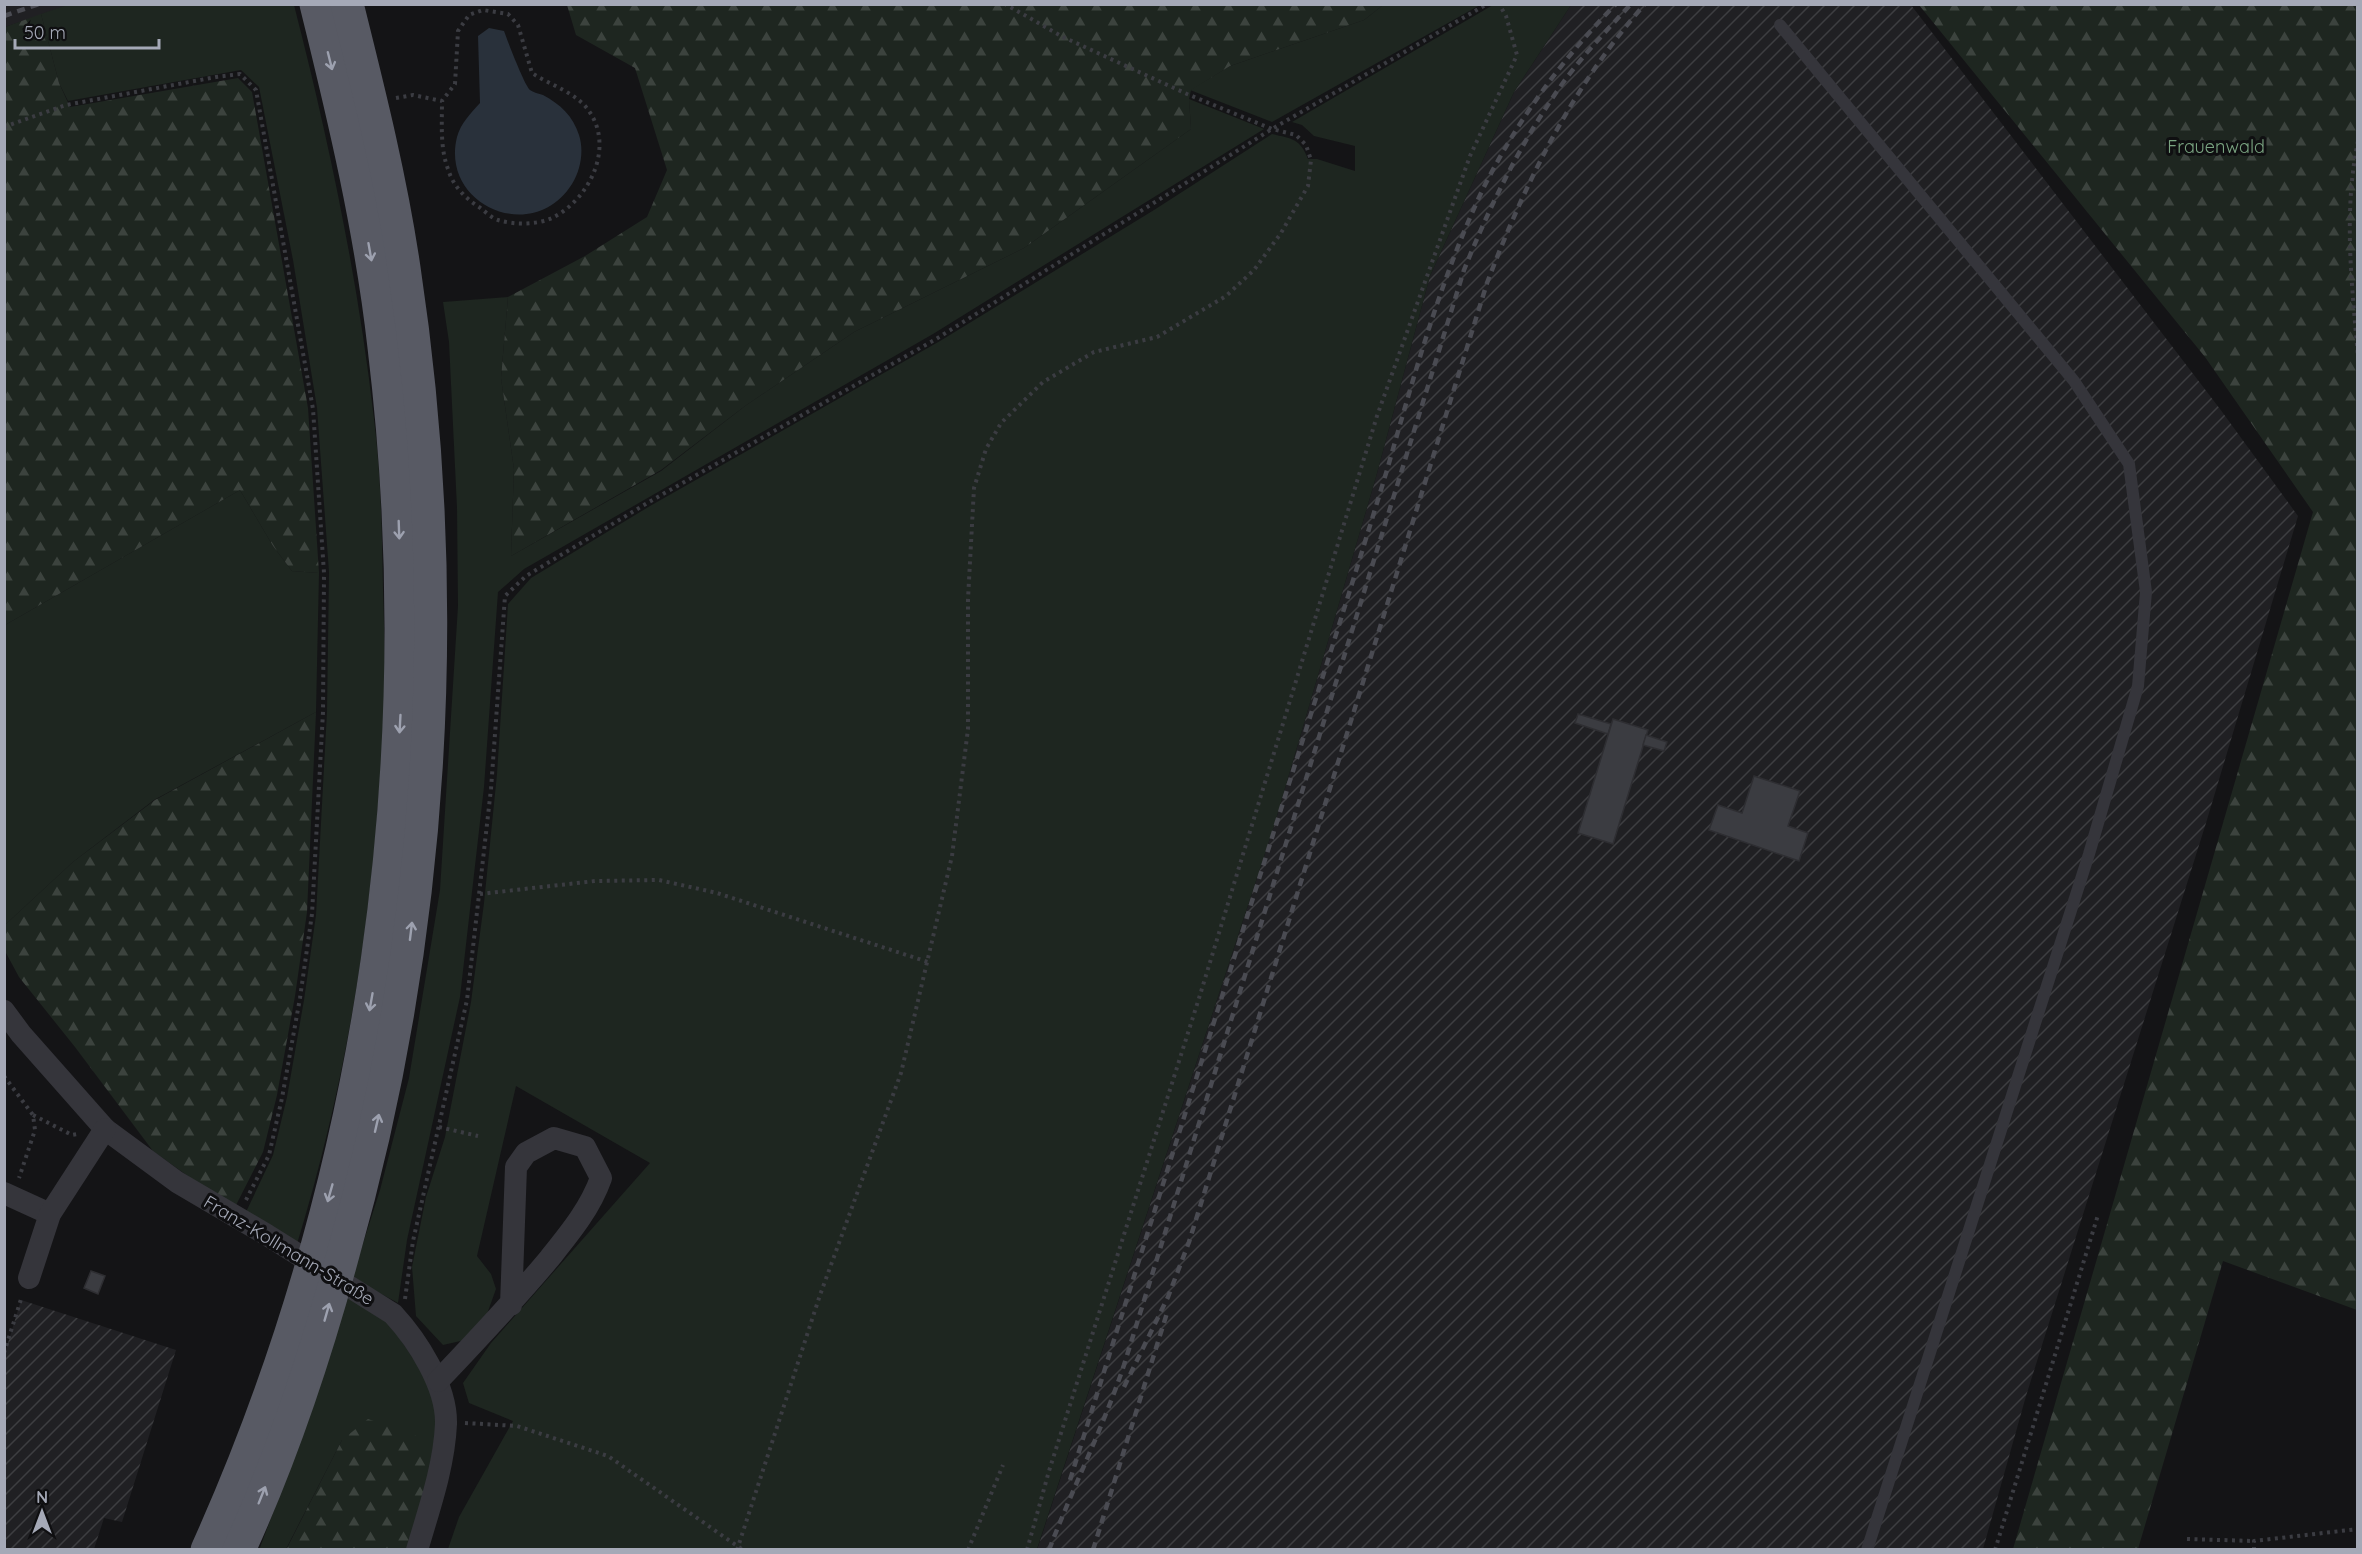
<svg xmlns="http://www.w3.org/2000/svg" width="2362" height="1554" viewBox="0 0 2362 1554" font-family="Quicksand,sans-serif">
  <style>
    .built { fill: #202023 }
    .industrial { fill: url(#industrial-furrows) }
    .green { fill: #1e2620 }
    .forest { fill: url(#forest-firs) }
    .water { fill: #29313b }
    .building { fill: #3b3c41; stroke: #2e2e32; stroke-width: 1.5 }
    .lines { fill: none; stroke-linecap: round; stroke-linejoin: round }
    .path { stroke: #3b3c42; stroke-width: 4; stroke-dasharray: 3 4.5; stroke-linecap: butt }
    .service { stroke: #35353b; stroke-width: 12 }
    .minor { stroke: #35353b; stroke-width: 22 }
    .trunk { stroke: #585a64; stroke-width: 33 }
    .rail { stroke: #4a4b52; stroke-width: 4.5; stroke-dasharray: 8 6; stroke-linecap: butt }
    .oneway { stroke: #9da1af }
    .labels { text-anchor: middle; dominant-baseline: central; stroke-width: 6; stroke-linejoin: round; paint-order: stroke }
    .park-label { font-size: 18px; fill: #7aa481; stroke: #0f0f11 }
    .street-label { font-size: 18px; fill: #a5a9b7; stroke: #0f0f11 }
  </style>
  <defs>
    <pattern id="industrial-furrows" width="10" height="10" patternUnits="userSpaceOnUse" patternTransform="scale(1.5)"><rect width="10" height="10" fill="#202023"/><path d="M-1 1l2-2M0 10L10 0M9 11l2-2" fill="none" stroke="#3d3e41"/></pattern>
    <pattern id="forest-firs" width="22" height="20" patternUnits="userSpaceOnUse" patternTransform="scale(1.5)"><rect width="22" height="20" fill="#1e2620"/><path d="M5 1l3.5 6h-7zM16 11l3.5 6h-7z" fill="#3c433e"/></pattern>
  </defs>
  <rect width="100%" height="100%" fill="#141416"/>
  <path class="built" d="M5,4L70,5L5,27Z"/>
  <g class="industrial">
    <path d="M1571,5H1911L2220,409L2298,516L2206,823L2026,1396L1983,1549L1037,1550L1274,826L1376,477L1430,276L1514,92Z"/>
    <path d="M21,1300L176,1350L122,1522L104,1518L94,1549H5V1353Z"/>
  </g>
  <g class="green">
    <path d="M70,4L294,5C329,141 358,279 374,419C381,476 382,533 383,589C384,623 385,657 385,690C385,728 381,766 378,804C367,953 341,1100 297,1244L246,1212L273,1155L287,1097L304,1000L316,915L327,712L329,572L317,408L293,260L259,87L241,70L68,101L59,83L41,14Z"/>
    <path d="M1383,5H1480L1272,122L1190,90L1230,66L1364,20Z"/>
    <path d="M1493,5H1571L1514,92L1430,276L1376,477L1274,826L1037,1549H448L459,1517L513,1421L469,1403L463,1383L491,1343L650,1163L516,1086L477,1256L491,1274L496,1289L487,1314L465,1340L443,1345L416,1316L412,1267L426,1197L445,1137L471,1002L484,903L497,774L508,604L531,578L650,506L940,341L1154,210L1272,134C1292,139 1300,138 1308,159H1317L1355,171V146L1314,136L1302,125L1292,122Z"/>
    <path d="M1189,99L1264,129L933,334L524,569L498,592L484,787L460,997L407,1240L398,1303L352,1278L380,1190L409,1078L440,890L458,606L457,508L449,342L443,302L508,297L501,378L514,469L511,556L661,471L745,406L854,332L1024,248L1191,129Z"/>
    <path d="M240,490L273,546L292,571L319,573L316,712L154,800L73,862L5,925V625Z"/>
    <path d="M345,1295L391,1325L430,1384L437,1419L432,1473L342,1440L286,1549L259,1550L299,1444Z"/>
  </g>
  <g class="forest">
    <path d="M567,5V4L1383,5L1364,20L1230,66L1191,90L1189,99L1191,129L1024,248L854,332L745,406L661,470L511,556L514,469L501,378L508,297L585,256L647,217L667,170L635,68L576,35Z"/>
    <path d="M1919,5H2357V1310L2223,1261L2138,1549H2013L2313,512L2205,357Z"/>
    <path d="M41,14L59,83L70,107L238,78L252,92L308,408L319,573L292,571L273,546L240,490L5,625V27Z"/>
    <path d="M316,712L307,912L295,996L277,1095L263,1152L234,1209L153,1151L75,1047L19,977L5,951V925L73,862L155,800Z"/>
    <path d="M368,1419L422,1438L432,1473L408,1549L286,1550L342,1440Z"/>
  </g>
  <path class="water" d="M489,28L504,31C508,42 524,84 530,90C533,92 539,94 543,95C560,104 573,116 579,135C584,150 581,170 572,184C533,246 440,205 457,137C461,123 470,114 480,103L478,36Z"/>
  <g class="building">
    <path d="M1578,714L1611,724L1608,734L1575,723Z"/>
    <path d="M1613,719L1648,730L1613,844L1578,833Z"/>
    <path d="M1646,735L1667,742L1664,751L1643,745Z"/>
    <path d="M1754,776L1800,791L1788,826L1808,833L1799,861L1709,830L1718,805L1742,813Z"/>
    <path d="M91,1271L105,1276L98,1294L84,1288Z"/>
  </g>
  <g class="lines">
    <g class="path">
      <path d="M396,98L413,95L442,101C442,124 440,148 448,169C453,186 465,198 479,207C485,211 491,218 498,220C514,225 536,225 552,218C589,200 615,148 589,111C577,93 550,85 532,73L518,25L508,14L483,10L469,15L458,31L455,84L442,101"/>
      <path d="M4,127L66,105L216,77L240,74L256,90L313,409L324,573L323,712L312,914L300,998L282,1098L269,1155L246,1200"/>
      <path d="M2358,141C2343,213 2352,285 2358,357"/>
      <path d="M480,894L595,881L659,880L717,893L928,962"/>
      <path d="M4,1076L33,1115L35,1130L19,1178"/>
      <path d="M33,1115L72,1135L78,1134"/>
      <path d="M439,1127L478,1136"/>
      <path d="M405,1299L413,1241L467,1000L491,789L505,596L526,576L649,502L936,339L1272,129L1487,4"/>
      <path d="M4,1353L22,1296"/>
      <path d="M465,1423L517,1426L608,1456L743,1550"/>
      <path d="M2187,1539L2254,1541"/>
      <path d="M737,1550L820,1295L901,1073L952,856L968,729V599L974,488L986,449L1001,423L1043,382L1094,352L1157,337L1226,296L1254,270L1281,233L1308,186L1311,160L1306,145L1296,135L1272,129L1187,94L1063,37L1005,4"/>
      <path d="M968,1550L1003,1465"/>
      <path d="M1027,1550L1049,1471L1200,995L1377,416L1470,156L1517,55L1506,16L1499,4"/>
      <path d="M1995,1550L2098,1215"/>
      <path d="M2254,1550V1541L2358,1529"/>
    </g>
    <path class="service" d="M1780,25L2074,381L2129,464L2146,592L2138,686L2089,854L1867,1550"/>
    <g class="minor">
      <path d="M4,1011L21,1034L105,1129L177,1182L267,1235L393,1314C417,1340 447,1386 446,1424C444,1467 429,1509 417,1550"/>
      <path d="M4,1193L50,1214"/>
      <path d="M29,1278L50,1214L105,1129"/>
      <path d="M438,1381C476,1341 514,1301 549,1259C569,1234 590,1209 601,1178L585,1147L554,1138L526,1153L516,1167L511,1305"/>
    </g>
    <g class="trunk">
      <path d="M207,1550C376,1175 433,753 384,347C371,231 344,117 316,4"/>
      <path d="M239,1550C282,1456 315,1357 342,1258C434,936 454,599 404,268C391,179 369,92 347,4"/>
    </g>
    <g class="rail">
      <path d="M4,16L39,4"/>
      <path d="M1124,1387L1168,1297L1189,1242L1487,283C1525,183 1573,85 1645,4"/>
      <path d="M1070,1480C1152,1219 1234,958 1316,698C1340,622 1364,546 1387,470C1414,376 1440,280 1482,191C1516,122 1562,59 1616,4"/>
      <path d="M1049,1550C1073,1487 1103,1428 1124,1365L1464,270C1491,203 1523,138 1565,80C1585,53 1608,29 1631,4"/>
      <path d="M1093,1550L1167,1313"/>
    </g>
  </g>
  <defs><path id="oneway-shaft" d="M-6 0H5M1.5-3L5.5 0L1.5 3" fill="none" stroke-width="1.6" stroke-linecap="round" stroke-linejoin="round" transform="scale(1.5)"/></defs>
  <g class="oneway">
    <use href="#oneway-shaft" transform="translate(330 61) rotate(76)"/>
    <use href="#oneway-shaft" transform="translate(370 252) rotate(80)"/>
    <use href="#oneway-shaft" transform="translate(399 530) rotate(88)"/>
    <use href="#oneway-shaft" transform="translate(400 724) rotate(93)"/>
    <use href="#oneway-shaft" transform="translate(411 931) rotate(-83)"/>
    <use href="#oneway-shaft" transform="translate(371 1002) rotate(100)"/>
    <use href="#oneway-shaft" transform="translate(377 1123) rotate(-77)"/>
    <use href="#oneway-shaft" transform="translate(330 1193) rotate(106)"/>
    <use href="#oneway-shaft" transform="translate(327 1312) rotate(-74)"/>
    <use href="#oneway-shaft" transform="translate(262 1495) rotate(-68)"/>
  </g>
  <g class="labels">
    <g class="park-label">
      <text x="2216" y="146">Frauenwald</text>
    </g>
    <g class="street-label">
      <text transform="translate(289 1250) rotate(31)">Franz-Kollmann-Straße</text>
    </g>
  </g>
  <rect width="2362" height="1554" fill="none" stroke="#a5a9b7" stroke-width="12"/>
  <g transform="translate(42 1512)" stroke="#0f0f11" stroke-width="4.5" paint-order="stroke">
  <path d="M0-4.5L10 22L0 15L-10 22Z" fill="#a5a9b7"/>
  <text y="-9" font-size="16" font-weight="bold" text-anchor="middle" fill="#a5a9b7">N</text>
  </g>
  <path d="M15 39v9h144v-9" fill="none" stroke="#a5a9b7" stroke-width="3"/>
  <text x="24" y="39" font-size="18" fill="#a5a9b7" stroke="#0f0f11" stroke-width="4.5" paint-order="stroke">50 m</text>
</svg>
